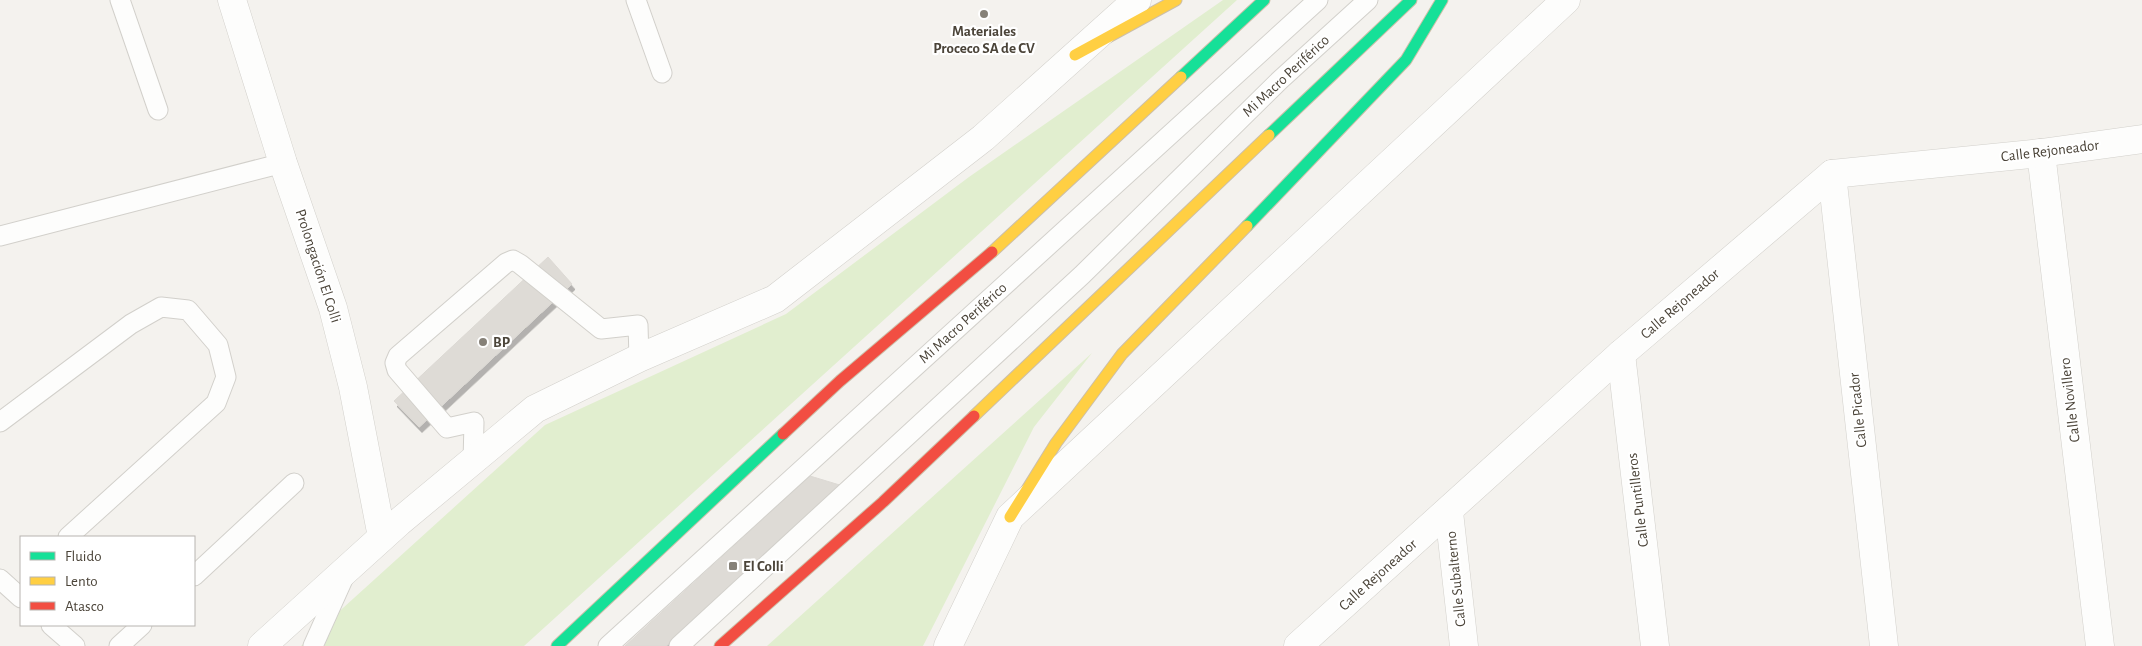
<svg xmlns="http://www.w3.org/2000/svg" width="2142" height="646" viewBox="0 0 2142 646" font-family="'Alegreya Sans',sans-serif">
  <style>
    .green { fill: #e1eecf }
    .building { fill: #dedbd6; stroke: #dcd9d4; filter: url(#shadow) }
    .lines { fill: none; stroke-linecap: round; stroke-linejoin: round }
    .lane-casing { stroke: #d2d0cb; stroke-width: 21 }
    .street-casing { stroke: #d2d0cb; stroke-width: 29 }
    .fast-casing { stroke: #ccbfa9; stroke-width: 13 }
    .slow-casing { stroke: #ccbfa9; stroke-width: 13 }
    .jam-casing { stroke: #ccbfa9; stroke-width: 13 }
    .lane { stroke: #fdfdfc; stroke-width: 19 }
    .street { stroke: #fdfdfc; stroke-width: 28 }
    .fast { stroke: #16e098; stroke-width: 11 }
    .slow { stroke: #ffcf43; stroke-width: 11 }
    .jam { stroke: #f24e42; stroke-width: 11 }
    .poi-dot { fill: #868178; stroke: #fff; stroke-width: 2 }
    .labels { text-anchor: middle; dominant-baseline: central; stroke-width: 4.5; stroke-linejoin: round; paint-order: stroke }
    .poi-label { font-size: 15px; font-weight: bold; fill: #4b4439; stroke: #fff; text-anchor: start }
    .street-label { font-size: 15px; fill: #4b4439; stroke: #fff }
  </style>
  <defs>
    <filter id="shadow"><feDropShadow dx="3" dy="5.5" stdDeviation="0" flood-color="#0004"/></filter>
  </defs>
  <rect width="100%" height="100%" fill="#f4f2ee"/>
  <g class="green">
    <path d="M1223,0H1237L524,646H301L545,425L786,314L969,177Z"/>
    <path d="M1092,353L1034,427L923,646H767Z"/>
  </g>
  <g class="building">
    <path d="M548,257L572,284L419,427L394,401Z"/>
    <path d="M810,476L843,486L666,646H625Z"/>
  </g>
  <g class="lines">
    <defs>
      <g id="lane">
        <path d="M120,0L158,110"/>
        <path d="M636,0L662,73"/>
        <path d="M0,236L283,163"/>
        <path d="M0,422L131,324L161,307L188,310L218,345L226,377L216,403L68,537"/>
        <path d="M473,462L474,422L447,428L397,370L395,363L398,356L506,263L513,260L520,264L601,329L638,325L639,358"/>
        <path d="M194,576L294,483"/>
        <path d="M0,579L21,598"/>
        <path d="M51,625L75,646"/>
        <path d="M119,646L142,625"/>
        <path d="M313,646L344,577"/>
        <path d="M608,646L1318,0"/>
        <path d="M679,646L1082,275L1280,80L1368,0"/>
      </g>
      <g id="street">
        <path d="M232,0L283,163L333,308L353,387L382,537"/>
        <path d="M2041,153L2100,646"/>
        <path d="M1832,174L1884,646"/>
        <path d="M1621,354L1655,646"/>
        <path d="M1449,512L1464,646"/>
        <path d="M262,646L399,522L535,409L639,358L775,299L983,138L1137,0"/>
        <path d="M948,646L1010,517L1566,0"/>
        <path d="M1298,646L1621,354L1832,174L2041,153L2142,139"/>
      </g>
      <g id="fast">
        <path d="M1181,77L1264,0"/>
        <path d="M1269,135L1411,0"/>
        <path d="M1247,226L1406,60L1442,0"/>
        <path d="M557,646L783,434"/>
      </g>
      <g id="slow">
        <path d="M1075,55L1176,0"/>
        <path d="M992,252L1181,77"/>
        <path d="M974,416L1269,135"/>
        <path d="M1010,517L1056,443L1122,354L1247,226"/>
      </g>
      <g id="jam">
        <path d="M783,434L840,381L992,252"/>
        <path d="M720,646L883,502L974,416"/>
      </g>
    </defs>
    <use href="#lane" class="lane-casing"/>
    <use href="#street" class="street-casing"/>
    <use href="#fast" class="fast-casing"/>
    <use href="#slow" class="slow-casing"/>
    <use href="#jam" class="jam-casing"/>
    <use href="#lane" class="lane"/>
    <use href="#street" class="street"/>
    <use href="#fast" class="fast"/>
    <use href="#slow" class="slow"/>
    <use href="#jam" class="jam"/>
  </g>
  <g class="poi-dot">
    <circle cx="984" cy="14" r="5"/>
    <circle cx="483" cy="342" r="5"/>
    <rect x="728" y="561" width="10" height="10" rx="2.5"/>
  </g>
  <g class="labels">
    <g class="poi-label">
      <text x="984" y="31" text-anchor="middle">Materiales<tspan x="984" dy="17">Proceco SA de CV</tspan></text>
      <text x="493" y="342">BP</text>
      <text x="743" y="566">El Colli</text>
    </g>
    <g class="street-label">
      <text transform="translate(1286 76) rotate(-43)">Mi Macro Periférico</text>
      <text transform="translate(2050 151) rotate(-7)">Calle Rejoneador</text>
      <text transform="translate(318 266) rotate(72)">Prolongación El Colli</text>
      <text transform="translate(1680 304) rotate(-41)">Calle Rejoneador</text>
      <text transform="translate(963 323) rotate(-42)">Mi Macro Periférico</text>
      <text transform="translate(2070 400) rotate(-97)">Calle Novillero</text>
      <text transform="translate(1858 410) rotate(-96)">Calle Picador</text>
      <text transform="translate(1638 500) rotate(-97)">Calle Puntilleros</text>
      <text transform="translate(1378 575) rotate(-42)">Calle Rejoneador</text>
      <text transform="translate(1456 579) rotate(-96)">Calle Subalterno</text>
    </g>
  </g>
  <rect x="20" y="536" width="175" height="90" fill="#ffffff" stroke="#b7b4b0"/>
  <rect x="30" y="552" width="25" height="8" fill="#16e098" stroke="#b7b4b0"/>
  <text x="65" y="561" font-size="15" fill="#4b4439">Fluido</text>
  <rect x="30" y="577" width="25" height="8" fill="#ffcf43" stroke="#b7b4b0"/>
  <text x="65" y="586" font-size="15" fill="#4b4439">Lento</text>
  <rect x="30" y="602" width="25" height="8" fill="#f24e42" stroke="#b7b4b0"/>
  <text x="65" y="611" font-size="15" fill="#4b4439">Atasco</text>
</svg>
